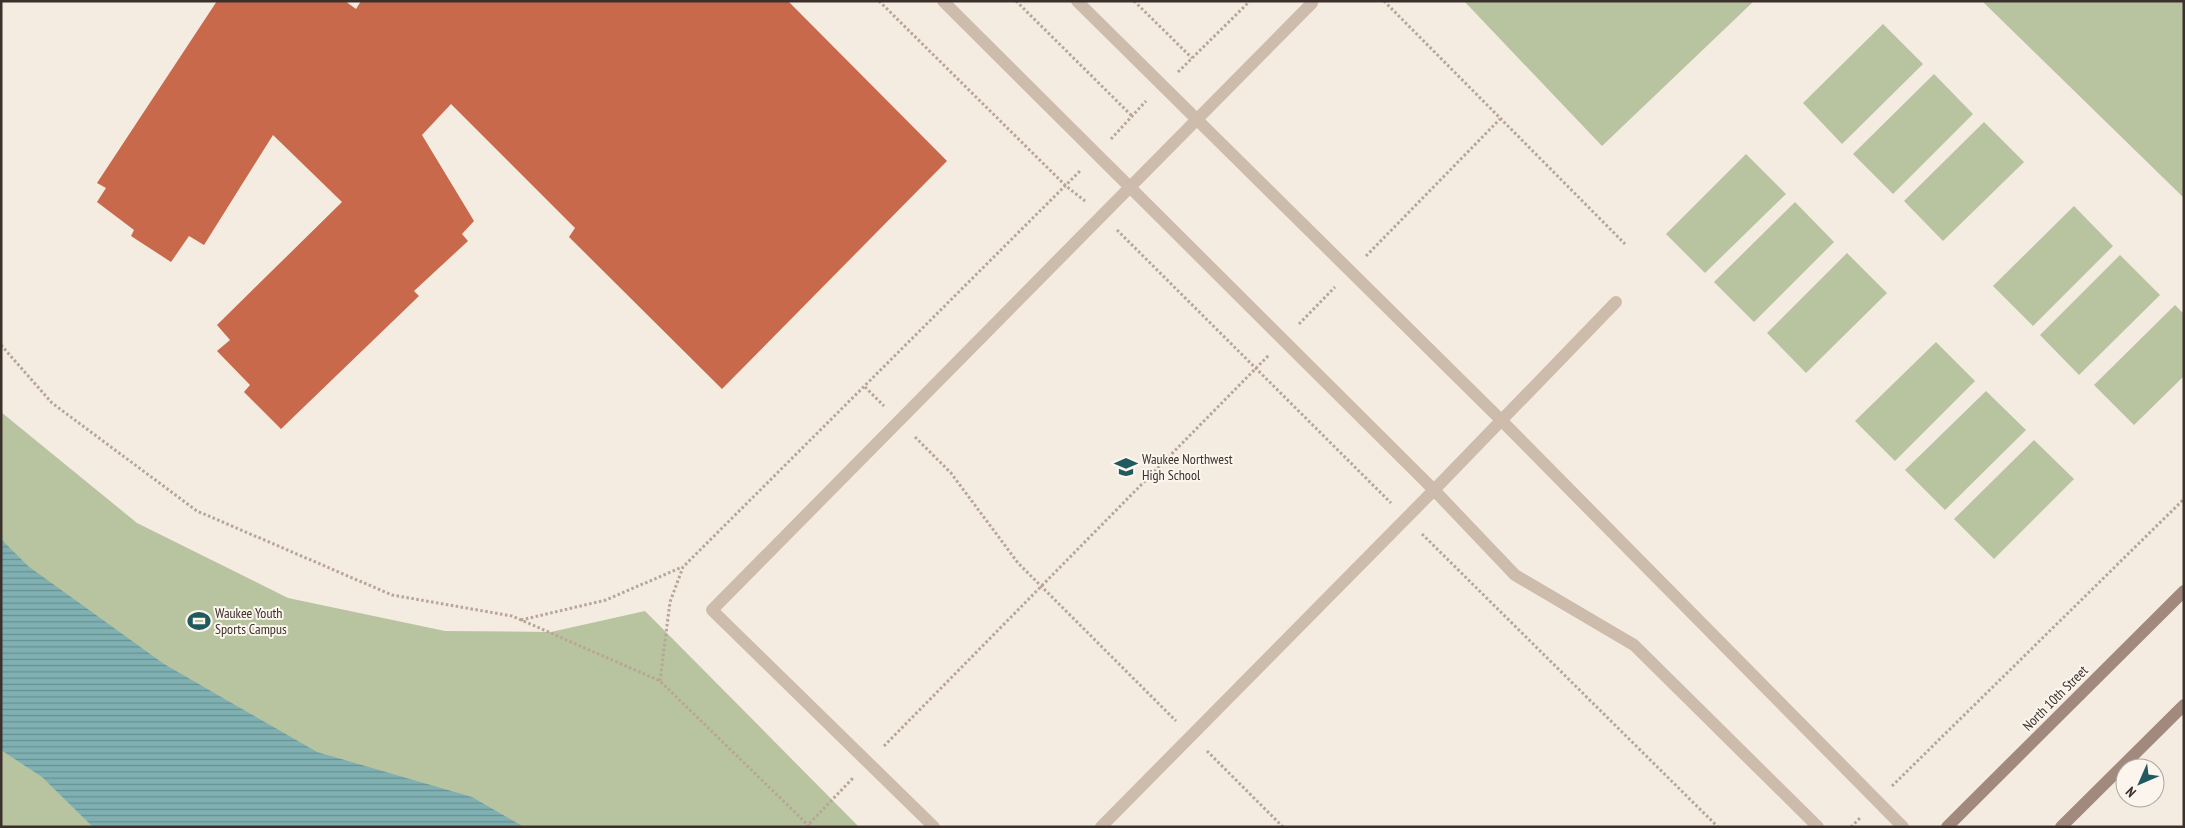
<svg xmlns="http://www.w3.org/2000/svg" width="2185" height="828" viewBox="0 0 2185 828" font-family="'PT Sans Narrow',sans-serif">
  <style>
    .grass { fill: #b8c4a0 }
    .water { fill: url(#water-rules) }
    .building { fill: #c8694b }
    .lines { fill: none; stroke-linecap: round; stroke-linejoin: round }
    .path { stroke: #b9a596; stroke-width: 3; stroke-dasharray: 2.5 2.5; stroke-linecap: butt }
    .service { stroke: #cdbbac; stroke-width: 12 }
    .secondary { stroke: #a18a7d; stroke-width: 12 }
    .labels { text-anchor: middle; dominant-baseline: central; stroke-width: 4; stroke-linejoin: round; paint-order: stroke }
    .poi-label { font-size: 14px; fill: #3b302b; stroke: #fbf5ee; text-anchor: start }
    .street-label { font-size: 14px; fill: #3b302b; stroke: #fbf5ee }
  </style>
  <defs>
    <pattern id="water-rules" width="6" height="5" patternUnits="userSpaceOnUse" patternTransform="scale(1.25)"><rect width="6" height="5" fill="#7fb0b2"/><path d="M0 2.5h6" fill="none" stroke="#699091"/></pattern>
  </defs>
  <rect width="100%" height="100%" fill="#f4ebe1"/>
  <g class="grass">
    <path d="M1464,1H1754L1602,146Z"/>
    <path d="M1982,1H2184V198Z"/>
    <path d="M1883,24L1923,64L1842,144L1803,103Z"/>
    <path d="M1934,74L1973,114L1893,194L1853,154Z"/>
    <path d="M1984,122L2024,162L1943,241L1904,201Z"/>
    <path d="M1746,154L1786,194L1705,273L1666,234Z"/>
    <path d="M1795,202L1834,242L1754,322L1714,282Z"/>
    <path d="M2074,206L2113,246L2033,326L1993,286Z"/>
    <path d="M1847,253L1887,293L1806,373L1767,333Z"/>
    <path d="M2120,255L2160,295L2079,375L2040,335Z"/>
    <path d="M2175,305L2184,314V376L2134,425L2094,385Z"/>
    <path d="M1936,342L1975,381L1895,461L1855,421Z"/>
    <path d="M1986,391L2026,430L1945,510L1905,470Z"/>
    <path d="M1,412L137,523L288,598L445,631L551,632L645,611L859,827H1Z"/>
    <path d="M2034,440L2074,479L1994,559L1954,519Z"/>
  </g>
  <path class="water" d="M1,539L28,566L164,664L317,752L472,797L524,827H93L42,777L1,750Z"/>
  <path class="building" d="M217,1H345L356,9L361,1H788L947,161L722,389L569,237L575,228L451,104L422,135L474,221L462,234L468,241L414,291L419,296L281,429L244,392L250,385L217,351L230,340L217,325L342,202L273,135L204,245L189,236L171,262L131,236L134,230L97,202L106,188L97,183Z"/>
  <g class="lines">
    <g class="path">
      <path d="M879,1L1066,186L1085,201"/>
      <path d="M1016,1L1132,116"/>
      <path d="M1134,1L1192,58"/>
      <path d="M1384,1L1625,244"/>
      <path d="M1178,72L1250,1"/>
      <path d="M1111,139L1146,101"/>
      <path d="M1117,230L1391,503"/>
      <path d="M1366,256L1500,119"/>
      <path d="M1299,324L1335,287"/>
      <path d="M1,345L52,403L197,511L392,595L512,616L660,681L810,827"/>
      <path d="M865,387L884,406"/>
      <path d="M915,437L951,473L1018,563L1176,721"/>
      <path d="M1422,534L1718,827"/>
      <path d="M521,620L606,600L682,567"/>
      <path d="M660,681L670,602L683,567L1081,170"/>
      <path d="M884,746L1269,355"/>
      <path d="M1207,751L1283,827"/>
      <path d="M1892,786L2184,499"/>
      <path d="M806,827L853,778"/>
      <path d="M1851,827L1861,817"/>
    </g>
    <g class="service">
      <path d="M943,1L1434,490L1515,575L1634,645L1818,827"/>
      <path d="M1077,1L1501,420L1903,827"/>
      <path d="M934,827L712,610L1312,3"/>
      <path d="M1101,827L1434,490L1616,302"/>
    </g>
    <g class="secondary">
      <path d="M1947,827L2184,591"/>
      <path d="M2061,827L2184,705"/>
    </g>
  </g>
  <defs>
    <symbol id="school-bare" viewBox="-9 -9 18 18"><path d="M0-5L7-2L0 1L-7-2ZM-4 1L0 2.5L4 1V4Q0 6-4 4Z" fill="#1f5a5e" stroke="#fbf5ee" stroke-width="2.5" paint-order="stroke"/></symbol>
    <symbol id="stadium-bare" viewBox="-9 -9 18 18"><path d="M0-5a6.5 5 0 1 0 0 10a6.5 5 0 1 0 0-10ZM-3.5-1.8h7v3.6h-7Z" fill="#1f5a5e" stroke="#fbf5ee" stroke-width="2.5" paint-order="stroke"/></symbol>
  </defs>
  <g fill-rule="evenodd">
    <use href="#school-bare" x="1110" y="451" width="32" height="32"/>
    <use href="#stadium-bare" x="183" y="605" width="32" height="32"/>
  </g>
  <g class="labels">
    <g class="poi-label">
      <text x="1142" y="459">Waukee Northwest<tspan x="1142" dy="16">High School</tspan></text>
      <text x="215" y="613">Waukee Youth<tspan x="215" dy="16">Sports Campus</tspan></text>
    </g>
    <g class="street-label">
      <text transform="translate(2055 698) rotate(-45)">North 10th Street</text>
    </g>
  </g>
  <rect width="2185" height="828" fill="none" stroke="#3b302b" stroke-width="5"/>
  <g transform="translate(2140 783) rotate(225)"><circle r="24" fill="#fbf5ee" stroke="#aea6a0"/>
  <path d="M0-4L9 19L0 12L-9 19Z" fill="#1f5a5e"/>
  <text y="-8" font-size="14" font-weight="bold" text-anchor="middle" fill="#3b302b">N</text>
  </g>
</svg>
